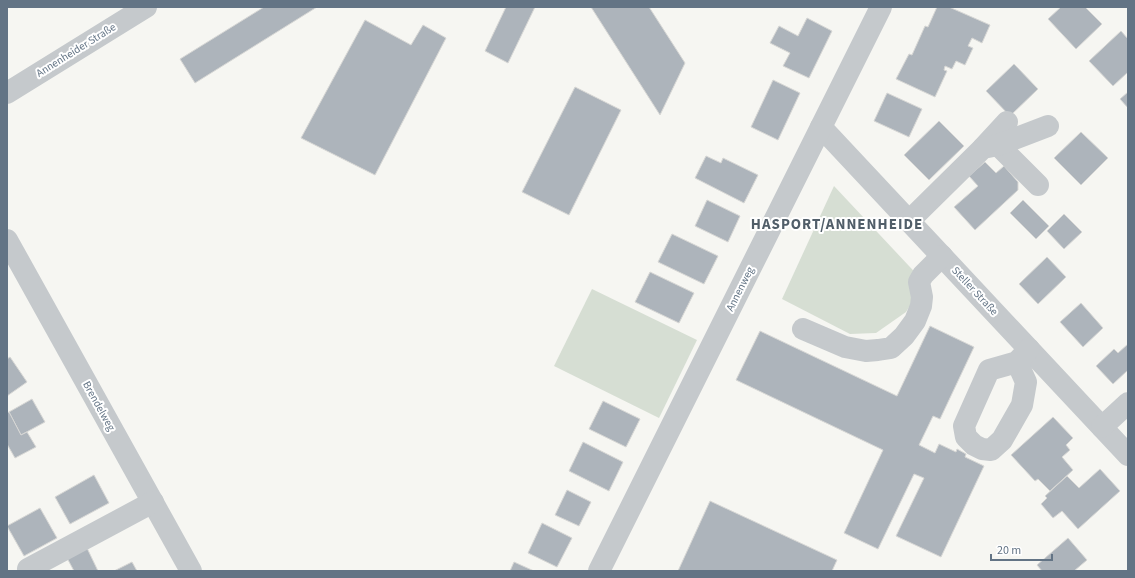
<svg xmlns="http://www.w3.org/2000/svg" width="1135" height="578" viewBox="0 0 1135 578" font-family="'Source Sans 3',sans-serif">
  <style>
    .green { fill: #d6ded3 }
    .building { fill: #adb4bb; stroke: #d7d7d5 }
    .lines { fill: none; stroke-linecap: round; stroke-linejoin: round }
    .minor { stroke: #c5c9cc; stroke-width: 22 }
    .labels { text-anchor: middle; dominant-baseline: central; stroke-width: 4; stroke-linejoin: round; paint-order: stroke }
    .street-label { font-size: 11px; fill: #637485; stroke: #fff }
    .district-label { font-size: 15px; font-weight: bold; letter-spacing: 1px; fill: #515e69; stroke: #fff }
  </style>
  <rect width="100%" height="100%" fill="#f6f6f2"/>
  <g class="green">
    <path d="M834,186L924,282L906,312L876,333L850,334L782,299Z"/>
    <path d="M592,289L697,340L659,418L554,366Z"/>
  </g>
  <g class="building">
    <path d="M264,7H317L195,83L180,59Z"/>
    <path d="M506,7H535L508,63L485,51Z"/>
    <path d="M591,7H649L685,63L660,115Z"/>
    <path d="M937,7H949L990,25L982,43L972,38L968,46L973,48L965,65L956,61L952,69L945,66L944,70L947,71L935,97L896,79L909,54L912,55L925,26L928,27Z"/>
    <path d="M1061,7H1085L1102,24L1076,49L1048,19Z"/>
    <path d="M807,18L832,31L809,78L783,66L790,53L770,43L779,26L798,36Z"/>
    <path d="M365,20L411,45L423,25L446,38L375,175L301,138Z"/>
    <path d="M1121,31L1128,39V72L1113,86L1089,61Z"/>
    <path d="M1014,64L1038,89L1010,116L986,91Z"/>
    <path d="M773,80L800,93L778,140L751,127Z"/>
    <path d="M575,87L621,110L569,215L522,192Z"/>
    <path d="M1128,92V108L1120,99Z"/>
    <path d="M887,93L922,109L909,137L874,121Z"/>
    <path d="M939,121L964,146L929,180L904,155Z"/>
    <path d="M1081,132L1108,158L1081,185L1054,158Z"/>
    <path d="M706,156L721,163L723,158L758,175L744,203L695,178Z"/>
    <path d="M985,162L996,173L1004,166L1018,182V190L975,230L954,207L978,186L969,176Z"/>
    <path d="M707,200L740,216L728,242L695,226Z"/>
    <path d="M1023,200L1049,226L1036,239L1010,213Z"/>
    <path d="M1064,214L1082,232L1064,249L1047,231Z"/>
    <path d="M672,234L718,256L704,284L658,262Z"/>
    <path d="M1047,257L1066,277L1038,304L1019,284Z"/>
    <path d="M650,272L694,293L679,323L635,302Z"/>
    <path d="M1081,303L1103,328L1083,347L1060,322Z"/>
    <path d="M930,326L974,347L940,419L933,416L919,445L935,453L939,444L956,452L957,449L966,454L965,457L984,466L941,557L896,536L924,478L914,474L878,549L844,533L883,450L736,380L760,331L897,396Z"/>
    <path d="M1128,344V370L1113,384L1096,366L1114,349L1118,353Z"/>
    <path d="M10,357L27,382L7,396V359Z"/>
    <path d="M32,399L45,422L21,435L9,412Z"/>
    <path d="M603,401L640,419L626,447L589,429Z"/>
    <path d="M9,412L21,435L27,432L36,447L15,458L7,444V413Z"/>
    <path d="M1053,417L1073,438L1066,445L1070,450L1062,457L1073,470L1050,491L1038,479L1035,481L1011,455Z"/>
    <path d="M583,442L623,462L609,491L569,471Z"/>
    <path d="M1100,469L1120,491L1078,529L1062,511L1053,518L1041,504L1047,498L1045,496L1067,476L1079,488Z"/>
    <path d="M94,475L109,503L70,524L55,497Z"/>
    <path d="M567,490L591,502L579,526L555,515Z"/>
    <path d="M710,501L837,560L832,571H678Z"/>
    <path d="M40,508L57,538L24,556L7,526Z"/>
    <path d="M542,523L572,538L557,567L528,553Z"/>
    <path d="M1068,538L1087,560L1074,571H1042L1037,565Z"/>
    <path d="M86,546L98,571H74L66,556Z"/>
    <path d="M132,562L137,571H114Z"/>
    <path d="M514,562L534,571H510Z"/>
  </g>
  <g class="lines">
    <g class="minor">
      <path d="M7,93L146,7"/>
      <path d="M821,127L1128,455"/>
      <path d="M998,145L1038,185"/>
      <path d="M983,148L1007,122"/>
      <path d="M909,221L983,148L998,145L1048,126"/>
      <path d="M7,240L191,571"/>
      <path d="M803,329L845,347L866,351L878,350L891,348L904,336L915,321L921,306L922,297L919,282L923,275L942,256"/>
      <path d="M1017,362L1026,382L1022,405L1002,440L991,450L982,449L974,445L966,437L964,426L989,370L1017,362L1029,349"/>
      <path d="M1102,427L1128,403"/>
      <path d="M28,569L153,502"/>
      <path d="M599,571L881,7"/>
    </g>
  </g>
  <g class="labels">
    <g class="street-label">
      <text transform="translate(76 50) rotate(-32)">Annenheider Straße</text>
      <text transform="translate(740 289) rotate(-63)">Annenweg</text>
      <text transform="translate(975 291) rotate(47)">Steller Straße</text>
      <text transform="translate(99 406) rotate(61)">Brendelweg</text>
    </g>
    <g class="district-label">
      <text x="837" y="224">HASPORT/ANNENHEIDE</text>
    </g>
  </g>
  <rect width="1135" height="578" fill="none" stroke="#637485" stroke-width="16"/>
  <path d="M991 554v6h61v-6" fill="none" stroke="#637485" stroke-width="2"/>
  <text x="997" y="554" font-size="12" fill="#637485" stroke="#ffffff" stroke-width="3" paint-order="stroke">20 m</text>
</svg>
